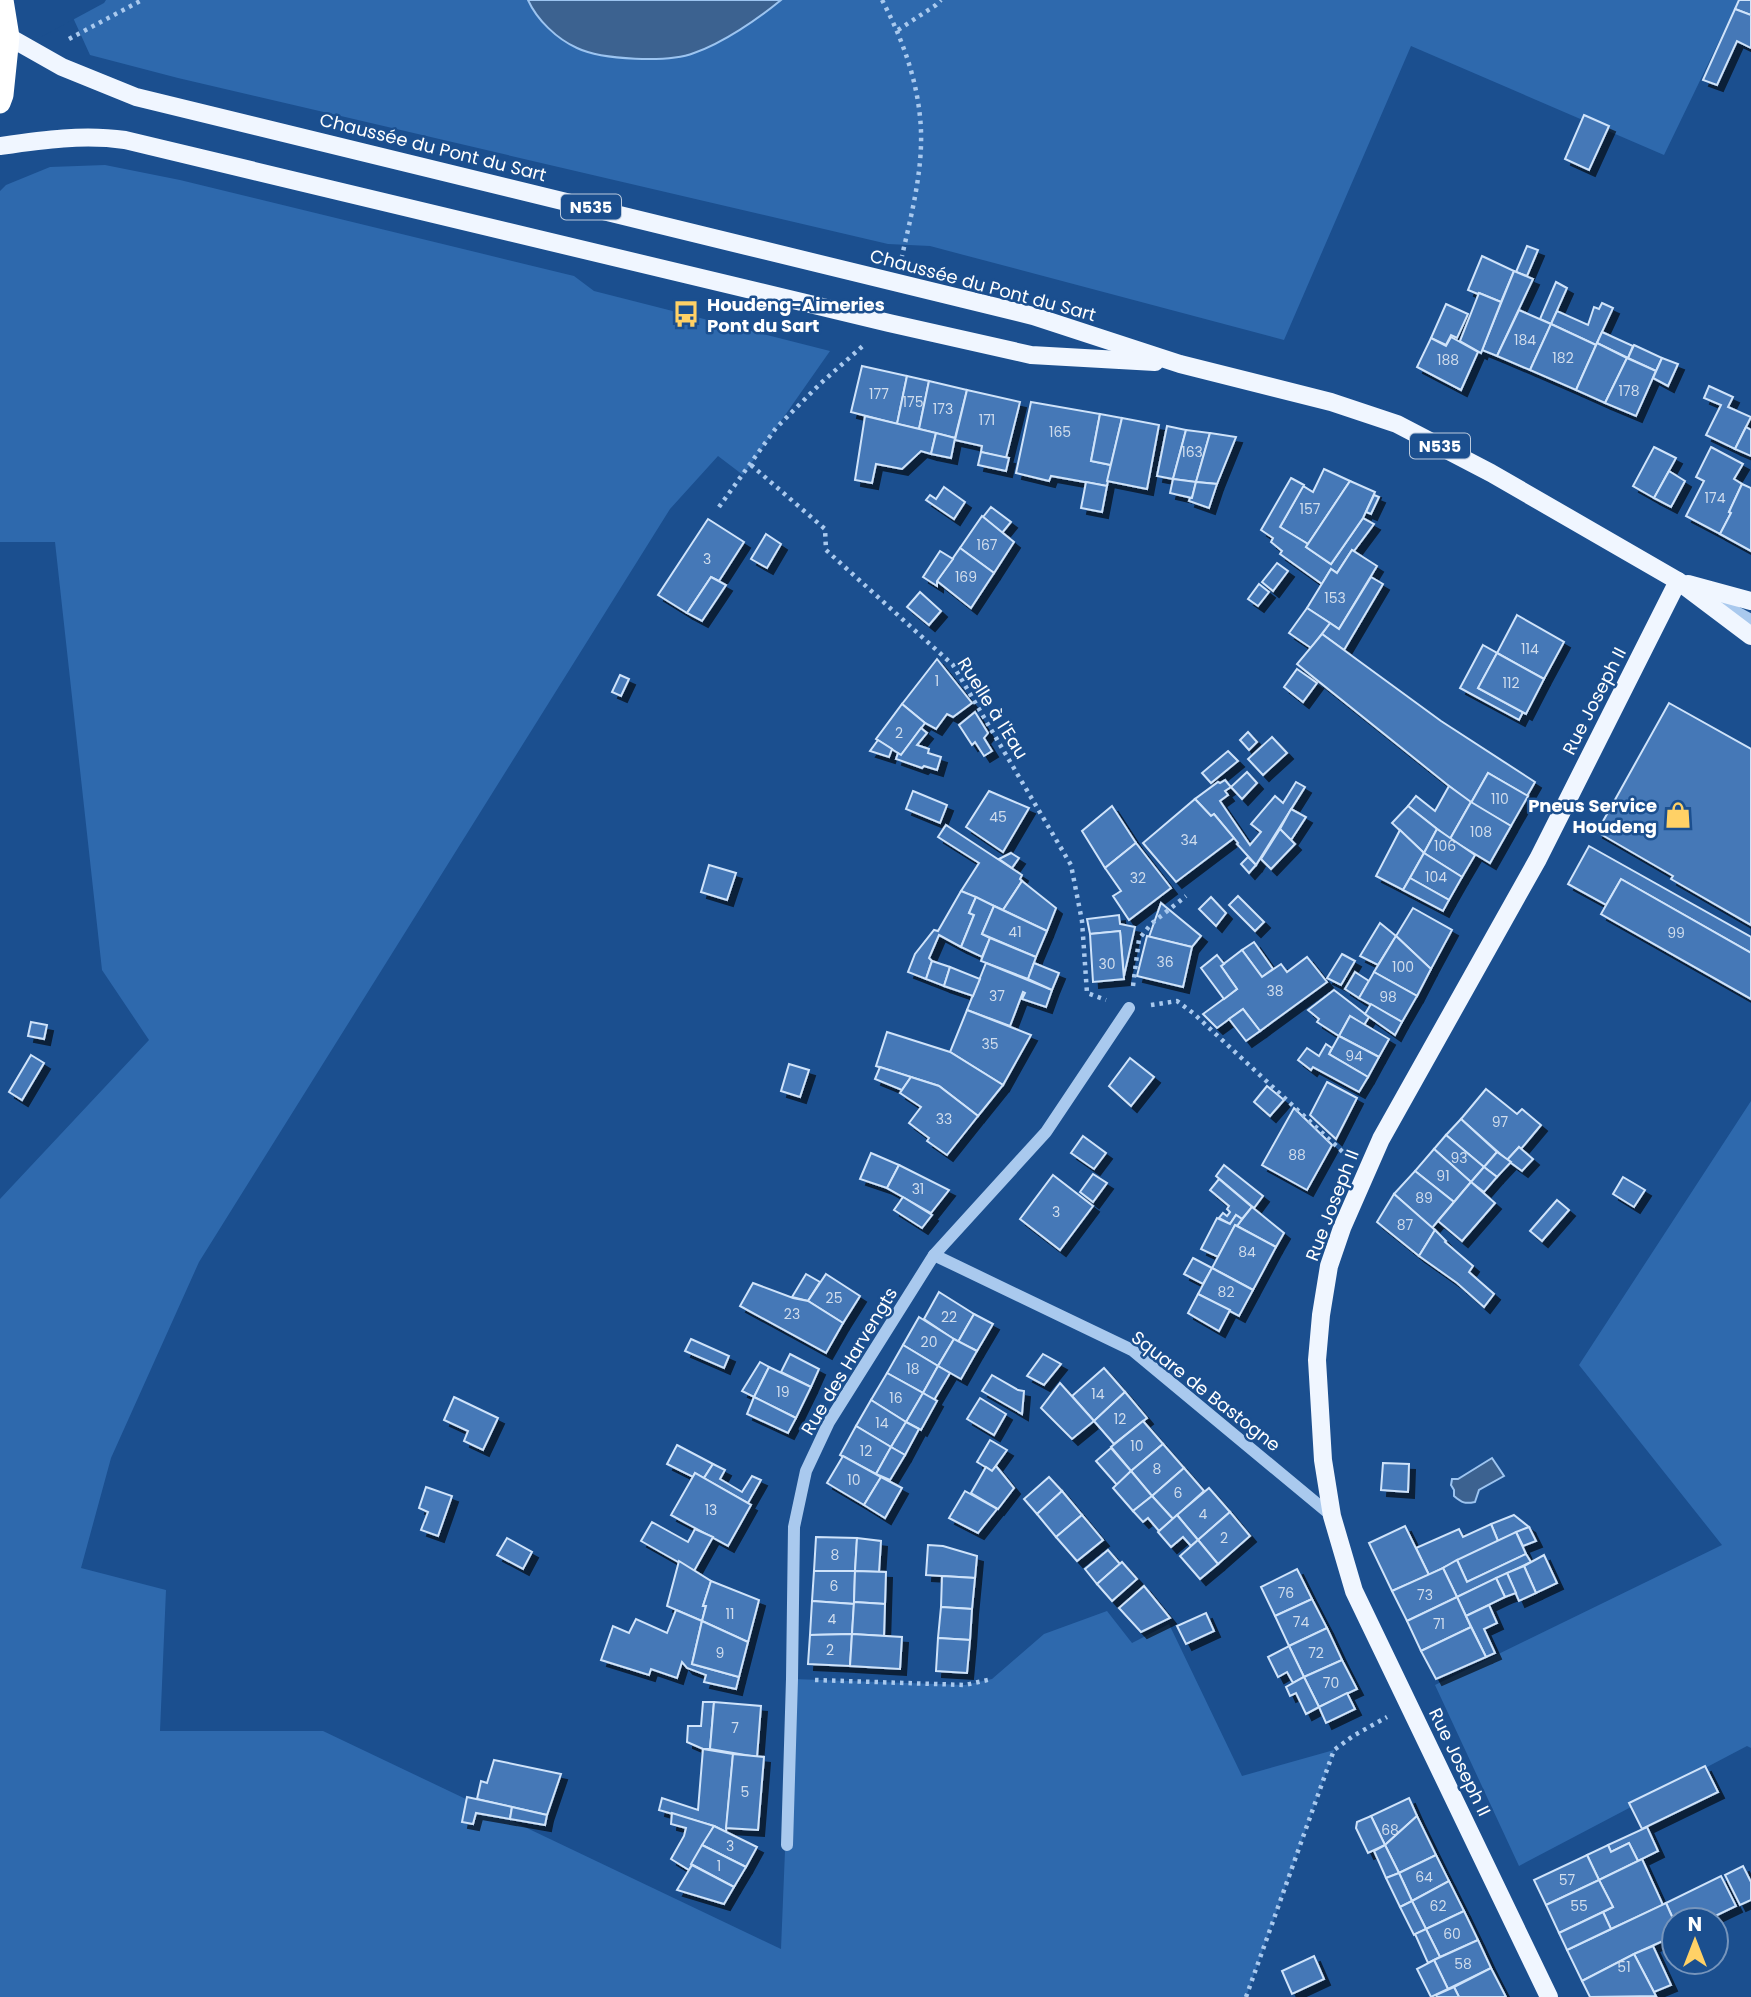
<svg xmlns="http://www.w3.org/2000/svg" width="1751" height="1997" viewBox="0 0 1751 1997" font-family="Poppins,sans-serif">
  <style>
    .green { fill: #2e69ad }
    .water { fill: #3c6290; stroke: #9cc4f0; stroke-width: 2 }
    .pier { fill: #1b4f8f }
    .building { fill: #4478b7; stroke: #cfe3fa; stroke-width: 2; filter: url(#shadow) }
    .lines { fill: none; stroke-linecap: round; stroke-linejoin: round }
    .path { stroke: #a9c9ee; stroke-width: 4.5; stroke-dasharray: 3.5 5; stroke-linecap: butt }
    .minor { stroke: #a9c9ee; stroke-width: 12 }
    .major { stroke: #f0f6ff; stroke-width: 18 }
    .highway { stroke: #fff; stroke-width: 21 }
    .labels { text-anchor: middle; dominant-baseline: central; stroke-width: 5; stroke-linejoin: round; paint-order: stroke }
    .number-label { font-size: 14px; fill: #d0dded }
    .shield { fill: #1b4f8f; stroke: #bbcadd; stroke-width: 2 }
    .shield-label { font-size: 16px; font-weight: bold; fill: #fff }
    .street-label { font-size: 18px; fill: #fff; stroke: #1b4f8f }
    .poi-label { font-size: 18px; font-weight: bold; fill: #fff; stroke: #1b4f8f; text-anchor: start }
  </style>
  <defs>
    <filter id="shadow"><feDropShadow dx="6" dy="6" stdDeviation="0" flood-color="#0009"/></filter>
  </defs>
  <rect width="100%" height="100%" fill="#1b4f8f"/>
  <g class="green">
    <path d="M65,0H528L529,3L744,27L781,0H1739L1664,155L1411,46L1284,340L930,246L888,244L178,78L90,55Z"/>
    <path d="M105,165L180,180L574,276L594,291L830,351L743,475L718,456L670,509L199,1262L111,1458L81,1568L166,1590L160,1731H323L781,1949L792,1679L965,1685L992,1679L1044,1634L1107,1611L1132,1643L1169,1624L1242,1776L1334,1750L1246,1997H0V1199L149,1040L102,970L55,542H0V191L6,185L50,167Z"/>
    <path d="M1751,1101V1748L1747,1746L1519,1866L1435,1685L1722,1545L1579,1365Z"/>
  </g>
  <g class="water">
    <path d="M528,0H781C758,19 723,43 694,53C668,63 602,60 577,48C557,39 537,20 528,0Z"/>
    <path d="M1492,1458L1504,1476L1479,1490L1475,1502C1465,1504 1462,1503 1454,1496V1490L1451,1485L1452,1479H1458Z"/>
  </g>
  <path class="pier" d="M0,0H106L104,3L2,58Z"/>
  <g class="building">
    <path d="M1739,0H1751V15L1735,9Z"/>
    <path d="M1735,9L1751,15V48L1737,41L1717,85L1703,80Z"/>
    <path d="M1584,115L1609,126L1589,170L1565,159Z"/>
    <path d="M1527,246L1538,250L1527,276L1516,272Z"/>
    <path d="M1482,256L1514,271L1501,302L1479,293L1478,294L1468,290Z"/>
    <path d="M1514,271L1533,279L1497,356L1482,350Z"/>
    <path d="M1556,282L1567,288L1551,324L1540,319Z"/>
    <path d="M1479,293L1501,302L1481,353L1460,341Z"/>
    <path d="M1602,303L1613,308L1596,345L1551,324L1557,311L1588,325L1594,307L1599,309Z"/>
    <path d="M1446,304L1468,314L1457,338L1451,335L1446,345L1431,338Z"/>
    <path d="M1519,310L1551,324L1530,370L1497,356Z"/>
    <path d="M1551,324L1596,345L1576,390L1530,370Z"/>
    <path d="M1602,332L1633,346L1628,358L1597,343Z"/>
    <path d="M1451,337L1478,352L1461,390L1417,367L1431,338L1446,346Z"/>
    <path d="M1597,343L1627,358L1605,403L1576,390Z"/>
    <path d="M1634,345L1662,358L1656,371L1628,358Z"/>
    <path d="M1627,358L1656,371L1636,416L1605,403Z"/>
    <path d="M1662,358L1678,364L1668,386L1653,378Z"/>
    <path d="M862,366L907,376L897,424L851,412Z"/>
    <path d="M907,376L929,381L919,429L897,424Z"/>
    <path d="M929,381L967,390L955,438L919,429Z"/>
    <path d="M1709,386L1733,397L1728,407L1751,417L1735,449L1706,435L1721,405L1704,398Z"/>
    <path d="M967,390L1020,402L1006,458L981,452L982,446L955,440Z"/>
    <path d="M1031,402L1100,414L1091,461L1111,465L1107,486L1051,476L1049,481L1016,473Z"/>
    <path d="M1100,414L1122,418L1111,465L1091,461Z"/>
    <path d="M865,416L936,433L931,454L921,451L902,469L876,464L872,483L855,480Z"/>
    <path d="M1122,418L1159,425L1147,489L1107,481Z"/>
    <path d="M1167,426L1186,430L1173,479L1157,476Z"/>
    <path d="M1746,427L1751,430V456L1735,449Z"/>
    <path d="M1186,430L1210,433L1196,482L1173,479Z"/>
    <path d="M936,433L955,438L951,458L931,454Z"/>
    <path d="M1210,433L1236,437L1217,484L1196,482Z"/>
    <path d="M1654,447L1676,458L1654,498L1633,486Z"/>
    <path d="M1711,447L1743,464L1734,479L1742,484L1729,512L1731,513L1720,534L1686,516L1704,481L1696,477Z"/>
    <path d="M981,452L1009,458L1006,471L978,465Z"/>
    <path d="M1324,469L1350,481L1308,544L1280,527L1303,486L1313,492Z"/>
    <path d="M1669,471L1685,481L1671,507L1654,498Z"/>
    <path d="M1291,478L1304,485L1280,527L1308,544L1306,547L1331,564L1363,518L1374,524L1354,551L1352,550L1337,573L1331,569L1322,584L1280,554L1282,551L1271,542L1273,538L1261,530Z"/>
    <path d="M1173,479L1196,482L1192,498L1170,493Z"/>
    <path d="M1350,481L1375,492L1363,518L1331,564L1306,547Z"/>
    <path d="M1086,482L1107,486L1102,512L1081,508Z"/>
    <path d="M1196,482L1217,484L1209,508L1189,501L1190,498H1192Z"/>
    <path d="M1742,484L1751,488V551L1720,534L1731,513L1729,512Z"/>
    <path d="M944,487L965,502L954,519L926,500L930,495L936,499Z"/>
    <path d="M1374,495L1379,497L1371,514L1366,512Z"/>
    <path d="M991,507L1011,522L1002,533L983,517Z"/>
    <path d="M982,516L1014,542L994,573L960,548Z"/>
    <path d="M708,519L744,542L719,581L711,577L687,613L658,595Z"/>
    <path d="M766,534L781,544L767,568L751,559Z"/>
    <path d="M960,548L994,573L971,608L937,581Z"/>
    <path d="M1352,550L1377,566L1339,629L1307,608L1331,569L1337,573Z"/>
    <path d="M940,551L953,559L937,581V586L923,577Z"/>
    <path d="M1277,563L1288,571L1273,591L1262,582Z"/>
    <path d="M711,577L726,585L702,621L687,613Z"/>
    <path d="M1371,577L1383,584L1344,650L1322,634L1330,623L1339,629Z"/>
    <path d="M1259,584L1269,592L1258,606L1248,599Z"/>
    <path d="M920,592L941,611L929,625L907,607Z"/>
    <path d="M1307,608L1330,623L1311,648L1289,633Z"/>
    <path d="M1517,615L1564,642L1544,679L1497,653Z"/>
    <path d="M1322,634L1441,721L1535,782L1527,796L1488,773L1471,803L1449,786L1297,664Z"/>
    <path d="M1483,645L1497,653L1478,688L1523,712L1519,720L1460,688Z"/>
    <path d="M1497,653L1544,679L1526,714L1478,688Z"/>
    <path d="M937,659L972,703L953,717L947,714L936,729L925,723L902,704Z"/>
    <path d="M1297,669L1317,683L1303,702L1284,687Z"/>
    <path d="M620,675L629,679L621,696L612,692Z"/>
    <path d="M1669,703L1751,749V925L1671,879L1673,876L1597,832Z"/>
    <path d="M902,704L925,723L901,755L876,739Z"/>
    <path d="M975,712L988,733L984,738L992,751L984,756L975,742L972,745L959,725Z"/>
    <path d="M921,728L927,733L917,745L929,749L928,753L941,757L937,770L924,766L922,768L896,759L898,753L901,755Z"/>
    <path d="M1248,732L1257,742L1249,750L1240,740Z"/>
    <path d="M1272,737L1287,753L1263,775L1248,759Z"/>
    <path d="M878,740L892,749L889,757L870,751Z"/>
    <path d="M1228,751L1238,761L1211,783L1202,773Z"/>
    <path d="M1247,772L1257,783L1242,799L1231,787Z"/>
    <path d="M1488,773L1528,796L1511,826L1471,803Z"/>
    <path d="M1225,780L1231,787L1225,791L1228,795L1220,801L1250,845L1261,832L1251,824L1275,796L1283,803L1296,782L1305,787L1256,865L1237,844L1238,843L1234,838L1214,814L1211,816L1195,799L1218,782L1220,783Z"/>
    <path d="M1449,786L1471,802L1450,839L1408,806L1416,796L1435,811Z"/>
    <path d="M913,791L947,805L940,823L906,809Z"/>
    <path d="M989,791L1029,808L1003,852L966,827Z"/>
    <path d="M1195,799L1211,816L1214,814L1234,838L1176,882L1143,843Z"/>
    <path d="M1471,802L1511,826L1490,863L1450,839Z"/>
    <path d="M1112,806L1136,843L1105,868L1082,831Z"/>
    <path d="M1408,806L1437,829L1424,853L1392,823Z"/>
    <path d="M1291,809L1306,817L1291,840L1280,829Z"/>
    <path d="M946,825L1022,875L1020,879L1022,881L1003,910L961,891L979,863L938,837Z"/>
    <path d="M1280,829L1295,844L1271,869L1261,859Z"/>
    <path d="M1437,829L1475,855L1462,877L1424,853Z"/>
    <path d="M1400,830L1424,853L1403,890L1376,876Z"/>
    <path d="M1136,843L1171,888L1129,920L1113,896L1121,891L1105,868Z"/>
    <path d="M1589,846L1751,937V953L1621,879L1606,905L1568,884Z"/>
    <path d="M1011,853L1019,858L1012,868L999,859Z"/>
    <path d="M1424,853L1462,877L1449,900L1410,878Z"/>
    <path d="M1248,857L1256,865L1249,873L1241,864Z"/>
    <path d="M709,865L736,873L727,900L701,892Z"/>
    <path d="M1410,878L1449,900L1443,911L1403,890Z"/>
    <path d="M1621,879L1751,953V999L1601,914Z"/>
    <path d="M1022,881L1056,908L1047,931L1003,910Z"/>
    <path d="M961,891L976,897L969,913L974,915L961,947L939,935L929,958L932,961L926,979L908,972L915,954L934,930L938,931Z"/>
    <path d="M1238,896L1264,922L1255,931L1229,905Z"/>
    <path d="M976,897L994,906L982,934L990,938L982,957L961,947L974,915L969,913Z"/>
    <path d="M1211,897L1226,913L1216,926L1199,909Z"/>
    <path d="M1161,903L1201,936L1192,947L1149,937Z"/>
    <path d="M994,906L1047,931L1036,957L982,934Z"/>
    <path d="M1413,908L1452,930L1431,969L1396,936Z"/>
    <path d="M1119,915L1120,924L1135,927L1124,976L1120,931L1090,934L1087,919Z"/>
    <path d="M1380,923L1396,936L1378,965L1360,956Z"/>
    <path d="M1120,931L1124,979L1093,982L1090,934Z"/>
    <path d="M1147,936L1192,947L1183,987L1137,976Z"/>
    <path d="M1396,936L1431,969L1417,996L1374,972Z"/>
    <path d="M990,938L1036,957L1028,979L981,961Z"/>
    <path d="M1254,942L1273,969L1262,977L1242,950Z"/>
    <path d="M1242,950L1262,977L1281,964L1287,972L1307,957L1327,982L1260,1031L1243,1009L1217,1028L1203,1014L1237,989L1221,966Z"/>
    <path d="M1342,954L1355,961L1341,985L1327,978Z"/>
    <path d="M1217,955L1224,964L1221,966L1237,989L1224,999L1201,968Z"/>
    <path d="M932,961L950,967L944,986L926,979Z"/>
    <path d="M986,963L1052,990L1046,1007L1022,999L1025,993L1023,992L1010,1026L967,1010Z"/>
    <path d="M1034,963L1059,973L1052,990L1028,979Z"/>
    <path d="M950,967L980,979L973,996L944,986Z"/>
    <path d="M1355,972L1369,981L1359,998L1345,989Z"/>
    <path d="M1374,972L1417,996L1402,1022L1359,998Z"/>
    <path d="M1334,990L1369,1017L1364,1025L1350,1016L1339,1036L1317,1022L1319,1019L1308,1010Z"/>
    <path d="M1371,1004L1402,1022L1395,1035L1365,1014Z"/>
    <path d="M1243,1009L1260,1031L1246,1041L1229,1019Z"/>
    <path d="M967,1010L1031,1035L1003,1085L950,1052Z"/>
    <path d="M1350,1016L1389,1039L1379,1057L1339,1036Z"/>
    <path d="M31,1022L47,1025L44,1039L28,1036Z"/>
    <path d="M887,1032L950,1052L1003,1085L978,1116L939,1086L876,1066Z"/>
    <path d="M1339,1036L1379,1057L1368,1077L1329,1054Z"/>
    <path d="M1326,1044L1332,1048L1329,1054L1368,1077L1359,1092L1313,1067L1311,1070L1298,1060L1307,1048L1319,1056Z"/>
    <path d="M31,1055L44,1063L22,1100L9,1092Z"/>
    <path d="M1130,1058L1154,1077L1131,1106L1109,1086Z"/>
    <path d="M789,1064L809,1070L800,1097L781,1091Z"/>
    <path d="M880,1067L911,1077L902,1090L875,1079Z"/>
    <path d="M911,1077L939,1086L978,1116L947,1155L927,1141L929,1138L909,1123L921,1107L900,1093Z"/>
    <path d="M1327,1082L1357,1098L1336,1139L1310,1115Z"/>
    <path d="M1267,1086L1284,1100L1270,1116L1254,1102Z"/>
    <path d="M1486,1089L1517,1114L1522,1109L1541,1125L1521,1149L1519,1147L1507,1160L1461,1119Z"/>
    <path d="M1294,1108L1332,1145L1307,1190L1262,1165Z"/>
    <path d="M1461,1119L1497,1152L1484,1167L1446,1135Z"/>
    <path d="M1446,1135L1484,1167L1471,1182L1434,1149Z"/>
    <path d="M1083,1136L1106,1153L1094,1169L1071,1153Z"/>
    <path d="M1519,1147L1533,1159L1522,1171L1507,1160Z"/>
    <path d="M1434,1149L1471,1182L1454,1202L1415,1171Z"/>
    <path d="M1497,1152L1511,1162L1497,1177L1484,1167Z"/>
    <path d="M871,1153L899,1165L887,1188L860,1179Z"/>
    <path d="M899,1165L949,1190L931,1213L887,1188Z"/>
    <path d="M1224,1165L1263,1196L1254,1208L1216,1176Z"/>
    <path d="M1484,1167L1497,1177L1484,1192L1471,1182Z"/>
    <path d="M1415,1171L1454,1202L1432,1228L1394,1194Z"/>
    <path d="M1093,1174L1107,1183L1093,1202L1080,1192Z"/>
    <path d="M1053,1175L1093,1206L1060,1250L1020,1219Z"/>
    <path d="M1623,1177L1645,1190L1634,1207L1613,1194Z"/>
    <path d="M1219,1179L1252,1207L1242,1219L1236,1215L1230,1224L1219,1218L1223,1213L1227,1216L1230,1212L1227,1209L1229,1206L1210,1190Z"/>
    <path d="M1471,1182L1495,1203L1462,1241L1438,1221Z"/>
    <path d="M1394,1194L1435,1230L1419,1256L1377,1222Z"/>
    <path d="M903,1197L932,1215L922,1228L894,1210Z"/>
    <path d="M1557,1200L1569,1210L1542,1241L1530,1231Z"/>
    <path d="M1252,1207L1284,1233L1276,1247L1237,1226Z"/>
    <path d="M1236,1215L1242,1219L1237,1226L1235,1225L1218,1257L1201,1249L1217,1218L1230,1224Z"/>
    <path d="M1235,1225L1276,1247L1253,1290L1212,1268Z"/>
    <path d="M1435,1230L1446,1241L1445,1242L1473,1266L1469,1272L1494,1294L1484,1307L1457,1283L1419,1256Z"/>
    <path d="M1193,1258L1212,1268L1203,1284L1184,1274Z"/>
    <path d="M1212,1268L1253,1290L1239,1316L1198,1294Z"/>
    <path d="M806,1274L820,1282L808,1301L792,1297Z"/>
    <path d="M826,1274L860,1296L843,1323L808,1301Z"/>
    <path d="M753,1283L793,1298L808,1301L843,1323L826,1353L740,1306Z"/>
    <path d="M939,1292L974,1314L958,1342L924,1319Z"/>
    <path d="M1198,1294L1230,1310L1219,1331L1188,1313Z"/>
    <path d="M974,1314L993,1324L977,1351L958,1342Z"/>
    <path d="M919,1317L954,1339L938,1366L903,1345Z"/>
    <path d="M691,1339L729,1356L724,1368L685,1351Z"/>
    <path d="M954,1339L977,1351L961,1379L938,1366Z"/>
    <path d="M903,1345L938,1366L923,1393L887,1373Z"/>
    <path d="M790,1354L819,1369L811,1387L781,1372Z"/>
    <path d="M1043,1354L1061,1364L1044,1385L1027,1376Z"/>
    <path d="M760,1362L769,1367L754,1397L742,1391Z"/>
    <path d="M938,1366L950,1373L934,1400L923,1393Z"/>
    <path d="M769,1367L811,1387L796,1418L754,1397Z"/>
    <path d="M1104,1368L1125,1392L1094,1421L1072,1396Z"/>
    <path d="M887,1373L923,1393L906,1422L871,1400Z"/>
    <path d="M992,1375L1018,1390L1024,1391L1022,1414L982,1391Z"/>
    <path d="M1060,1383L1094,1421L1072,1439L1041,1408Z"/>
    <path d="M1125,1392L1147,1418L1114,1444L1094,1421Z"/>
    <path d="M923,1393L937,1401L921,1430L906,1422Z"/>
    <path d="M454,1397L498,1418L483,1450L464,1441L468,1431L444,1420Z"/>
    <path d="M754,1397L796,1418L788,1433L747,1414Z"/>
    <path d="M980,1398L1006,1414L994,1435L967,1419Z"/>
    <path d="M871,1400L906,1422L891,1447L856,1426Z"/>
    <path d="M1143,1421L1163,1444L1131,1471L1111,1447Z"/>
    <path d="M906,1422L919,1429L905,1455L891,1447Z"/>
    <path d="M856,1426L891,1447L876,1474L840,1455Z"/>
    <path d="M990,1440L1007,1450L992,1471L977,1462Z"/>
    <path d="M1163,1444L1184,1468L1152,1496L1131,1471Z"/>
    <path d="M677,1445L713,1464L704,1478L695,1473L693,1477L667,1464Z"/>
    <path d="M891,1447L905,1455L890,1480L876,1474Z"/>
    <path d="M1111,1448L1131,1471L1117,1485L1096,1461Z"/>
    <path d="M843,1456L881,1477L864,1505L827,1483Z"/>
    <path d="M1383,1463L1409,1464L1408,1492L1381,1490Z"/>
    <path d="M713,1464L725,1470L720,1479L742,1492L752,1476L761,1480L748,1503L704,1478Z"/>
    <path d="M996,1466L1014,1488L998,1509L971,1493L986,1467L992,1471Z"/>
    <path d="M1184,1468L1204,1491L1173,1519L1152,1496Z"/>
    <path d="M1131,1471L1152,1496L1133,1511L1113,1488Z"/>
    <path d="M695,1473L751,1505L728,1546L671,1515Z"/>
    <path d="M881,1477L902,1488L885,1518L864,1505Z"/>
    <path d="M1049,1477L1062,1491L1037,1514L1024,1499Z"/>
    <path d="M426,1487L452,1496L438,1536L421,1530L428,1512L419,1508Z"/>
    <path d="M1209,1488L1230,1512L1198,1540L1177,1515Z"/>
    <path d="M965,1491L997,1509L978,1533L949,1518Z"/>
    <path d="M1062,1491L1082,1515L1056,1537L1037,1514Z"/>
    <path d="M1152,1496L1173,1519L1159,1531L1148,1518L1143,1522L1133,1511Z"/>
    <path d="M1230,1512L1250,1536L1218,1564L1198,1540Z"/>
    <path d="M1082,1515L1103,1540L1077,1561L1056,1537Z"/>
    <path d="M1177,1515L1198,1540L1191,1546L1183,1537L1171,1547L1158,1532Z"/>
    <path d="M1514,1515L1529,1527L1498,1541L1491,1524Z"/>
    <path d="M652,1522L688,1542L695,1529L713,1537L694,1571L641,1541Z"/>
    <path d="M1491,1524L1498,1541L1429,1575L1416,1548L1459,1529L1463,1537Z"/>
    <path d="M1405,1526L1429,1575L1392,1591L1369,1543Z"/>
    <path d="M1529,1527L1536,1541L1523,1546L1516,1532Z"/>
    <path d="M1516,1532L1526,1554L1467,1582L1457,1560Z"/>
    <path d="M816,1537L857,1538L855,1571H814Z"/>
    <path d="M507,1538L532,1552L523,1569L497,1555Z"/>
    <path d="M857,1538L881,1541L879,1572L855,1571Z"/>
    <path d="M1198,1540L1218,1564L1200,1579L1180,1556Z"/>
    <path d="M928,1545L943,1546L977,1556L975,1578L926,1575Z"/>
    <path d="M1108,1550L1120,1564L1097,1584L1085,1569Z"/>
    <path d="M1526,1554L1531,1562L1457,1597L1443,1568L1457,1560L1467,1582Z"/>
    <path d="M1544,1555L1557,1583L1536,1593L1524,1566Z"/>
    <path d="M679,1561L711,1581L703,1606H706L702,1621L667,1606Z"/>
    <path d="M1122,1562L1137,1579L1112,1601L1097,1584Z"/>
    <path d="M1524,1566L1536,1593L1519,1601L1507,1573Z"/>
    <path d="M1443,1568L1457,1597L1407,1621L1392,1591Z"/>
    <path d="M1297,1569L1312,1599L1275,1616L1261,1587Z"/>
    <path d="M814,1571H855L854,1604L812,1601Z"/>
    <path d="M855,1571L886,1572L885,1604L854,1602Z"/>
    <path d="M1507,1573L1516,1593L1505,1597L1496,1578Z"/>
    <path d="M942,1576L975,1578L972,1609L941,1607Z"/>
    <path d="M1496,1578L1505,1597L1466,1616L1457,1597Z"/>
    <path d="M711,1581L759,1600L748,1642L702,1621L706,1606H703Z"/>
    <path d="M1144,1586L1170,1618L1141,1632L1119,1608Z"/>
    <path d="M1457,1597L1471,1627L1421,1651L1407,1621Z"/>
    <path d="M1312,1599L1327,1628L1289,1646L1275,1616Z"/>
    <path d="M812,1601L854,1604L852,1634L810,1635Z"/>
    <path d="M854,1602L885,1604L884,1636L852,1634Z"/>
    <path d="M1489,1605L1497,1623L1484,1629L1495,1653L1486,1657L1466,1616Z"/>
    <path d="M941,1607L972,1609L970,1640L938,1638Z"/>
    <path d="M676,1610L702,1621L692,1664L739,1677L736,1689L704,1682L706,1675L687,1668L682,1662L677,1678L651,1669L649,1675L601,1660L613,1626L629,1633L636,1619L667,1633Z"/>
    <path d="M1206,1613L1214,1631L1186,1644L1177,1626Z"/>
    <path d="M702,1621L748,1642L739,1677L692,1664Z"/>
    <path d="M1471,1627L1486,1657L1436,1679L1421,1651Z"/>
    <path d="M1327,1628L1342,1660L1304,1677L1289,1646Z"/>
    <path d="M852,1634L850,1666L808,1664L810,1635Z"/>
    <path d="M852,1634L902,1637L900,1669L850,1666Z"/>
    <path d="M938,1638L970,1640L967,1673L936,1671Z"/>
    <path d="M1289,1646L1304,1677L1293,1683L1287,1672L1278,1677L1268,1657Z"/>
    <path d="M1342,1660L1357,1689L1319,1707L1304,1677Z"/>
    <path d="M1304,1677L1319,1707L1306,1714L1296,1693L1290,1696L1286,1687Z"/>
    <path d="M1347,1693L1355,1709L1326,1723L1319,1707Z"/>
    <path d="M703,1702H714L710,1749H703L687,1742L688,1726H701Z"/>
    <path d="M714,1702L761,1706L757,1757L710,1749Z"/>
    <path d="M703,1749L733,1754L726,1832L714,1826L659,1810L662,1798L698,1810Z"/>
    <path d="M733,1754L764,1757L758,1830L726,1828Z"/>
    <path d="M494,1760L561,1774L547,1815L477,1799L481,1781L487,1783Z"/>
    <path d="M1705,1766L1718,1792L1642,1829L1629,1803Z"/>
    <path d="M467,1797L512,1807L510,1819L476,1813L473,1824L462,1822Z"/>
    <path d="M1409,1798L1417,1816L1385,1845L1371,1816Z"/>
    <path d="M512,1807L547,1815L545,1825L510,1819Z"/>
    <path d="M672,1813L714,1826L689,1870L671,1859L684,1836L686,1828L671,1824Z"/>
    <path d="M1371,1816L1385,1845L1368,1853L1356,1828L1357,1822Z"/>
    <path d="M1417,1816L1436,1855L1399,1873L1385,1845Z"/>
    <path d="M714,1826L757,1847L746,1867L702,1845Z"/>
    <path d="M1647,1827L1658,1851L1638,1861L1629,1843L1611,1852L1608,1845Z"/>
    <path d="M1629,1843L1638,1861L1599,1880L1587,1855L1608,1845L1611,1852Z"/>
    <path d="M702,1845L746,1867L734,1887L691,1864Z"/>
    <path d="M1385,1845L1399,1873L1386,1878L1374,1851Z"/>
    <path d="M1436,1855L1449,1881L1412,1901L1399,1873Z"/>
    <path d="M1587,1855L1599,1880L1546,1905L1534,1880Z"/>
    <path d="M1642,1859L1663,1905L1611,1929L1603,1912L1613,1907L1599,1880Z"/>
    <path d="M692,1865L734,1887L724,1904L677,1890Z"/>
    <path d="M1743,1866L1751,1882V1900L1740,1905L1725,1875Z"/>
    <path d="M1399,1873L1412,1901L1400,1907L1386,1878Z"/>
    <path d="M1721,1876L1736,1906L1707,1920L1674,1921L1666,1903Z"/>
    <path d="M1599,1880L1613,1907L1559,1933L1546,1905Z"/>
    <path d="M1449,1881L1464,1911L1426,1929L1412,1901Z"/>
    <path d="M1412,1901L1426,1929L1414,1935L1400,1907Z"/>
    <path d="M1666,1903L1674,1921V1936L1634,1954L1582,1981L1567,1950Z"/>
    <path d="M1464,1911L1478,1940L1440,1957L1426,1929Z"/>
    <path d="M1603,1912L1611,1929L1567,1950L1559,1933Z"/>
    <path d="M1426,1929L1440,1957L1428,1963L1415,1934Z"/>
    <path d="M1478,1940L1491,1968L1448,1989L1434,1960Z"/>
    <path d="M1653,1946L1671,1985L1654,1992L1634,1954Z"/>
    <path d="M1634,1954L1656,1996L1590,1997L1582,1981Z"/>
    <path d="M1314,1956L1324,1979L1292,1994L1282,1971Z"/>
    <path d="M1434,1960L1448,1989L1431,1997L1417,1969Z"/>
    <path d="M1491,1968L1506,1997H1459L1454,1987Z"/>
    <path d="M1454,1987L1459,1997H1437L1436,1995Z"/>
  </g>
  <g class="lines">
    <g class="path">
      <path d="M882,0C901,36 916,76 920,117C925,163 912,212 902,256"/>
      <path d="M898,30L936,5L941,0"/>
      <path d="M69,39L142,0"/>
      <path d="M751,465L825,529L826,550L953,665L1071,865L1082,921L1087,993L1106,1000"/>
      <path d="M719,507L776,428L821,383L865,344"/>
      <path d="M1133,986L1139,939L1151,924L1186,896"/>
      <path d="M1151,1005L1177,1001L1193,1013L1345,1154"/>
      <path d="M815,1680L965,1685L992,1679"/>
      <path d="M1246,1997L1334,1750L1353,1736L1387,1717"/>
    </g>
    <g class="minor">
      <path d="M1712,599L1751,620"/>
      <path d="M934,1255L1132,1350L1332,1516"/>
      <path d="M787,1845L792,1679L794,1527L806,1471L829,1422L934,1255L1046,1132L1129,1008"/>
    </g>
    <g class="major">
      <path d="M9,37L62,67L136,97L1033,316L1180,364L1331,402L1397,424L1491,473L1678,581L1751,636"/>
      <path d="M0,146C42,140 83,134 125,140L889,323L1031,355L1155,362"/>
      <path d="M1688,584L1751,601"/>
      <path d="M1549,1997L1354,1591L1332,1516L1323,1460L1317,1360L1321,1315L1329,1266L1342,1228L1381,1139L1538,859L1678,581"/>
    </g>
    <path class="highway" d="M0,103L3,95L9,37L3,0"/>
  </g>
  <defs>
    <symbol id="bus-bare" viewBox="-9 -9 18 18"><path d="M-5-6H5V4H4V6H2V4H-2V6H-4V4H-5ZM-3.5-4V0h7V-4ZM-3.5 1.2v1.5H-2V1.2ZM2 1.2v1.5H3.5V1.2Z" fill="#ffd166" stroke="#1b4f8f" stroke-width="2.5" paint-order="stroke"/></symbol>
    <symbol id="shop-bare" viewBox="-9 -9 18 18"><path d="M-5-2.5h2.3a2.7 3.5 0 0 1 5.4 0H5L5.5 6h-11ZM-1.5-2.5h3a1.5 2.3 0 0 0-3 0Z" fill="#ffd166" stroke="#1b4f8f" stroke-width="2.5" paint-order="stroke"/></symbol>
  </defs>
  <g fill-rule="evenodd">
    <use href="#bus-bare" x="667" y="295" width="38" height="38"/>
    <use href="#shop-bare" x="1659" y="796" width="38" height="38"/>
  </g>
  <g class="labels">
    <g class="number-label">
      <text x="1525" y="340">184</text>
      <text x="1563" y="358">182</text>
      <text x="1448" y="360">188</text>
      <text x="1629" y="391">178</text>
      <text x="879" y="394">177</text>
      <text x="913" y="402">175</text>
      <text x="943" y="409">173</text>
      <text x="987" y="420">171</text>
      <text x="1060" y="432">165</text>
      <text x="1192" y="452">163</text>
      <text x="1715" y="498">174</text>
      <text x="1310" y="509">157</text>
      <text x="987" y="545">167</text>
      <text x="707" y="559">3</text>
      <text x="966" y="577">169</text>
      <text x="1335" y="598">153</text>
      <text x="1530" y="649">114</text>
      <text x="937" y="681">1</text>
      <text x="1511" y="683">112</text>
      <text x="899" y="733">2</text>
      <text x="1500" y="799">110</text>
      <text x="998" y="817">45</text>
      <text x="1481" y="832">108</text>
      <text x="1189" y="840">34</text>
      <text x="1445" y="846">106</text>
      <text x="1436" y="877">104</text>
      <text x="1138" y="878">32</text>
      <text x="1015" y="932">41</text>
      <text x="1676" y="933">99</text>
      <text x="1165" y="962">36</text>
      <text x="1107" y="964">30</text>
      <text x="1403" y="967">100</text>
      <text x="1275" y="991">38</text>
      <text x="997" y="996">37</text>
      <text x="1388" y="997">98</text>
      <text x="990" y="1044">35</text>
      <text x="1354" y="1056">94</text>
      <text x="944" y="1119">33</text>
      <text x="1500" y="1122">97</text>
      <text x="1297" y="1155">88</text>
      <text x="1459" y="1158">93</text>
      <text x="1443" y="1176">91</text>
      <text x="918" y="1189">31</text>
      <text x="1424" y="1198">89</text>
      <text x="1056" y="1212">3</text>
      <text x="1405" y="1225">87</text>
      <text x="1247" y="1252">84</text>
      <text x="1226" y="1292">82</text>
      <text x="834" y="1298">25</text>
      <text x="792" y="1314">23</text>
      <text x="949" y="1317">22</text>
      <text x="929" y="1342">20</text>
      <text x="913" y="1369">18</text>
      <text x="783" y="1392">19</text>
      <text x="1098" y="1394">14</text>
      <text x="896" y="1398">16</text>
      <text x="1120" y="1419">12</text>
      <text x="882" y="1423">14</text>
      <text x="1137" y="1446">10</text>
      <text x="866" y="1451">12</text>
      <text x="1157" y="1469">8</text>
      <text x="854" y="1480">10</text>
      <text x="1178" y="1493">6</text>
      <text x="711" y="1510">13</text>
      <text x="1203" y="1514">4</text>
      <text x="1224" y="1538">2</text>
      <text x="835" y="1555">8</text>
      <text x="834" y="1586">6</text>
      <text x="1286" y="1593">76</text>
      <text x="1425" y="1595">73</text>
      <text x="730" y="1614">11</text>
      <text x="832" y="1619">4</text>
      <text x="1301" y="1622">74</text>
      <text x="1439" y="1624">71</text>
      <text x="830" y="1650">2</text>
      <text x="720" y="1653">9</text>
      <text x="1316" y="1653">72</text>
      <text x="1331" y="1683">70</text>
      <text x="735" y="1728">7</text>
      <text x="745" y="1792">5</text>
      <text x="1390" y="1830">68</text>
      <text x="730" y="1846">3</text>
      <text x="719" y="1866">1</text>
      <text x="1424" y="1877">64</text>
      <text x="1567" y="1880">57</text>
      <text x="1438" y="1906">62</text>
      <text x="1579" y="1906">55</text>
      <text x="1452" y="1934">60</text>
      <text x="1463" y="1964">58</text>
      <text x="1624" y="1967">51</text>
    </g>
    <g class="shield">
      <rect x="561" y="194.5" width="60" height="25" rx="5"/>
      <rect x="1410" y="433.5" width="60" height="25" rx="5"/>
    </g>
    <g class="shield-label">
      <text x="591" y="207">N535</text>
      <text x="1440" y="446">N535</text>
    </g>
    <g class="street-label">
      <text transform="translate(433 147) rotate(14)">Chaussée du Pont du Sart</text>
      <text transform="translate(983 285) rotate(15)">Chaussée du Pont du Sart</text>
      <text transform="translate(1594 701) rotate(-63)">Rue Joseph II</text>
      <text transform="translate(993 708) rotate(58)">Ruelle à l'Eau</text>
      <text transform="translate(1332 1205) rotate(-69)">Rue Joseph II</text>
      <text transform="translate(849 1361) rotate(-59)">Rue des Harvengts</text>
      <text transform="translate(1206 1391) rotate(38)">Square de Bastogne</text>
      <text transform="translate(1460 1762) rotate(64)">Rue Joseph II</text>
    </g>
    <g class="poi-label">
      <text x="707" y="304">Houdeng-Aimeries<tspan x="707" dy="21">Pont du Sart</tspan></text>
      <text x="1657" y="805" text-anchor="end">Pneus Service<tspan x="1657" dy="21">Houdeng</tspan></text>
    </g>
  </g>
  <g transform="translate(1695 1941)"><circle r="33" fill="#1b4f8f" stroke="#7695bc" stroke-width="2"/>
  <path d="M0-5L12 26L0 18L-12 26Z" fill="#ffd166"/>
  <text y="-10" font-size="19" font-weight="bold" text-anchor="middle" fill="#ffffff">N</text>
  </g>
</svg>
